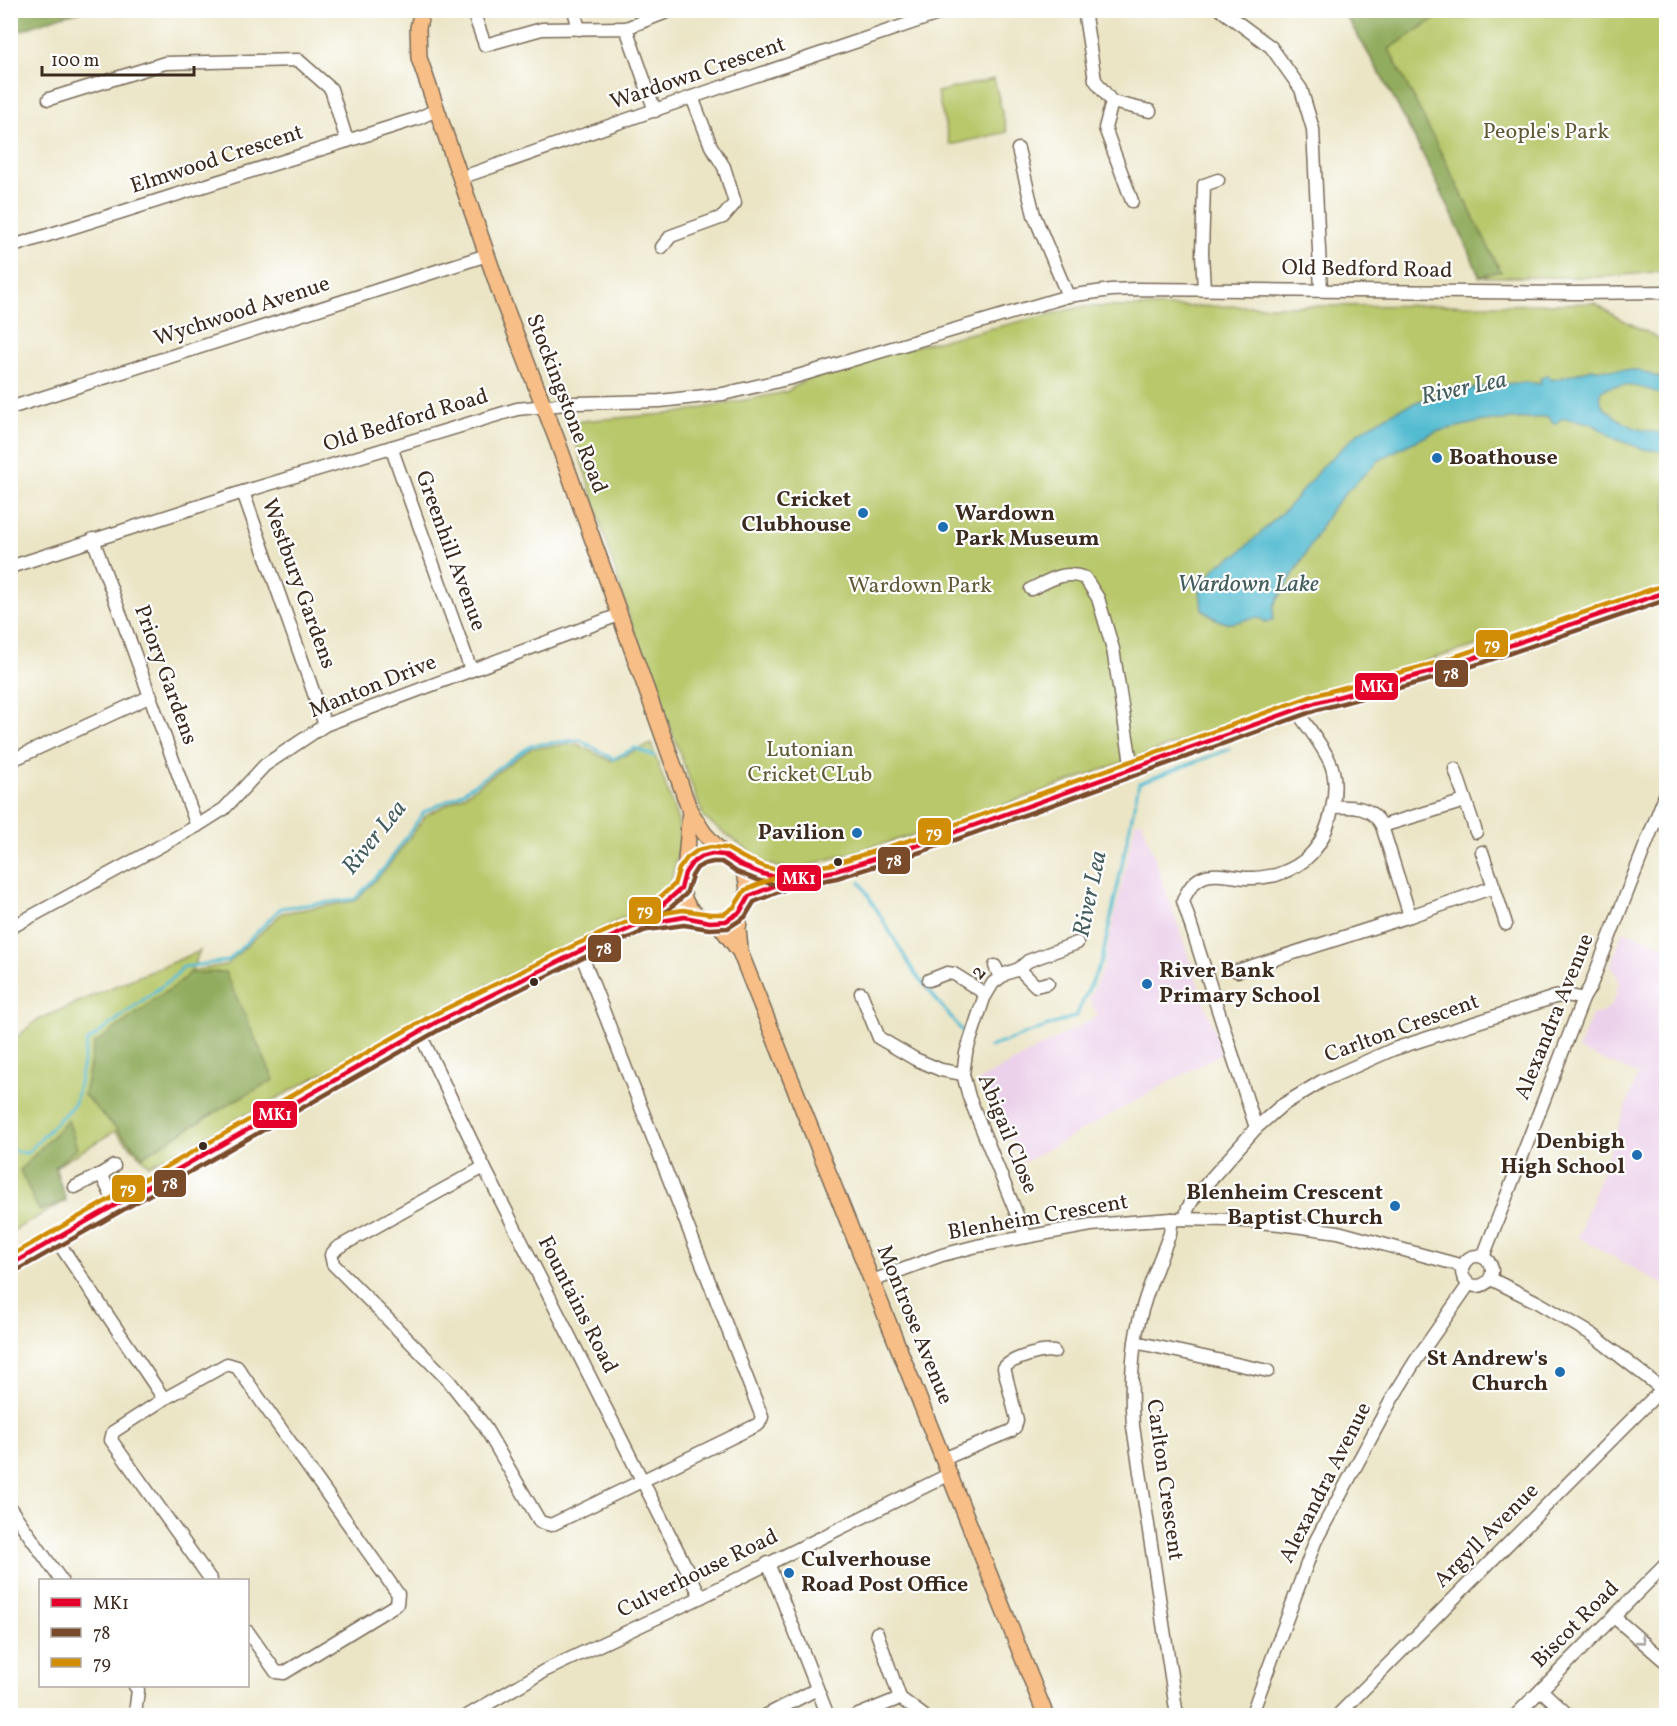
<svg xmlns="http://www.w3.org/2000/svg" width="1677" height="1726" viewBox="0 0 1677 1726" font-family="Vollkorn,serif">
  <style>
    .built { fill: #ecd1ea }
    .green { fill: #b8c86a; stroke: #7a7944; stroke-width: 1.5 }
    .forest { fill: #92ac5e; stroke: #666b3e; stroke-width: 1.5 }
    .water { fill: #53bbd0; stroke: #477277; stroke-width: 1.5 }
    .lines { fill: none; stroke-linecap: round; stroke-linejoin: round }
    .stream { stroke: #53bbd0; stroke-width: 3 }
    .minor-casing { stroke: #796b59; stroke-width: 15 }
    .major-casing { stroke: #796b59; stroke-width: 18 }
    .highway-casing { stroke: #796b59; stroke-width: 21 }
    .minor { stroke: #fff; stroke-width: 12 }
    .major { stroke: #f7be87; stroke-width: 15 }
    .highway { stroke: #f7be87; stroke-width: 18 }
    .bus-1-casing { stroke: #fff; stroke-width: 9 }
    .bus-2-casing { stroke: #fff; stroke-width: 9 }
    .bus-3-casing { stroke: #fff; stroke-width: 9 }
    .bus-1 { stroke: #e4002b; stroke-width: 4.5 }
    .bus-2 { stroke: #7a4b2a; stroke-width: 4.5 }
    .bus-3 { stroke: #d18d06; stroke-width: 4.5 }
    .oneway { stroke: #a79f9a }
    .poi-dot { fill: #1f6fb2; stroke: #fff; stroke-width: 2 }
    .bus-dot { fill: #3b2a1e; stroke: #fff; stroke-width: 2 }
    .labels { text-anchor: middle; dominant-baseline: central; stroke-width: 4.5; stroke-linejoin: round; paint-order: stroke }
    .street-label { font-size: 22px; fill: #3b2a1e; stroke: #fff }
    .park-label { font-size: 22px; fill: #605935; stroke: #fff }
    .poi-label { font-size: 22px; font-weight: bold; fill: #3b2a1e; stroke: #fff; text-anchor: end }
    .water-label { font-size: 24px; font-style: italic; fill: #435d5c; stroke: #fff }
    .line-badge { stroke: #fff; stroke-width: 2 }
    .badge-label { font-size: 16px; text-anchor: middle; font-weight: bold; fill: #fff }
  </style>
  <rect width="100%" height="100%" fill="#fff"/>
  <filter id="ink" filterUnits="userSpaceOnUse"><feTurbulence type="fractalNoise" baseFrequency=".0167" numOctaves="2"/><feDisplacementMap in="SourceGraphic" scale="12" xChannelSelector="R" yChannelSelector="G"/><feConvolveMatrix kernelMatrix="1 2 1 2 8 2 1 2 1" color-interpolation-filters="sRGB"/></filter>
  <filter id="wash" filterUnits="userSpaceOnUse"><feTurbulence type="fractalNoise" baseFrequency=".008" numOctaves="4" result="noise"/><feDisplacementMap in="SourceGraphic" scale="24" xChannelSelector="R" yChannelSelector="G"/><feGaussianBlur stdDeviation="1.35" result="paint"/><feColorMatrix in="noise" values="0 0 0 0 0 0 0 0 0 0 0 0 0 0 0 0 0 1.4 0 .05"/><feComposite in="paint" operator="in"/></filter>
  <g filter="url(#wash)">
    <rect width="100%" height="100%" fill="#ebe5c6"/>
    <g class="built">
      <path d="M1142,821L1222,1053L1023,1163L979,1080L1098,1016L1089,998L1103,969L1135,823Z"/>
      <path d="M1623,931L1666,946V1286L1578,1237L1638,1074L1578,1050L1592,1015L1601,1013L1611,1006L1616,996L1619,984L1617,974L1611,966Z"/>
    </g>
    <g class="green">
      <path d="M1343,11H1666V271L1603,277H1480C1441,186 1395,96 1343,11Z"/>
      <path d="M994,79L1007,132L950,145L937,92Z"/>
      <path d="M1595,303L1615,316L1666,342V588L1303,698L948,825L792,870L767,864L704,818L628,614L570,422L677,413L786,392L824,368L1081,307L1500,305Z"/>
      <path d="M577,744L611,761L651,744L678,821L680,843L671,882L666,890L649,905L456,1001L214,1132L149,1165L115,1131L55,1167L64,1202L11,1232L10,1043L36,1021L103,991L200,951L191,971L226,965L282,913L355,901L387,868L426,815L463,796L532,748Z"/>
    </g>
    <g class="forest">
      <path d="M10,11L11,10L83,11L61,16L11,34Z"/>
      <path d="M1343,11H1447L1389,49L1501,272H1496L1480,277C1441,186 1395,95 1343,11Z"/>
      <path d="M225,972L274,1080L234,1101L143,1156L84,1095L94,1044L147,1006L154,999L174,987L190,973Z"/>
      <path d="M68,1120L77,1148L55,1167L66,1201L39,1211L20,1170Z"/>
    </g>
    <path class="water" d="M1592,369L1638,370L1666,380V397C1649,388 1619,379 1601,391C1598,406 1606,410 1617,418C1634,430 1646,431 1666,434V452L1643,449L1616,439L1591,423L1563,418L1554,424L1548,417L1484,421L1435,432L1399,449L1378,461L1346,492L1331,510L1292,577L1274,605L1273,620L1265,622C1255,611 1241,625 1228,623C1218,622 1210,615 1202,609L1200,591L1205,580L1219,564L1239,553L1290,505L1322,467L1359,432L1395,411L1419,401L1448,392L1504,384L1526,382L1541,384L1540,379L1546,375L1553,380Z"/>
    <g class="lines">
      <g class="stream">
        <path d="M860,882L914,972L962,1031"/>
        <path d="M990,1047L1076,1016L1102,960L1139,783L1230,749"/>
        <path d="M10,1150L27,1153L75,1103L87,1042L174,977L183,967L228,961L281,908L355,899L385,867L424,812L457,796L532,745L580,740L613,759L635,748L654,756"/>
      </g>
    </g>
  </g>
  <g filter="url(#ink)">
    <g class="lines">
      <defs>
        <g id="minor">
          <path d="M574,10L579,29"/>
          <path d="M1084,10L1095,80L1112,102L1150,111"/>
          <path d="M1221,10L1271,47L1301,89L1313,129L1321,290"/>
          <path d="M475,17L485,45L542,29L626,28L655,111"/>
          <path d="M626,28L672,10"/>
          <path d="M49,99L165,63L298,60L331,89L347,141"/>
          <path d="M1112,102L1105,128L1132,201"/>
          <path d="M1018,149L1034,215L1068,296"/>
          <path d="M460,178L692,97L950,10"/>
          <path d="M10,247L347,141L419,118L436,110"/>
          <path d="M662,247L671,236L723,217L735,203L724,167L711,146L692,97"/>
          <path d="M1204,289L1202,253L1204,185L1218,180"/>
          <path d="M10,408L487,255"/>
          <path d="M391,447L471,670"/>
          <path d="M243,492L325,725"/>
          <path d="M93,539L197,826"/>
          <path d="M10,567L243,492L517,409L576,403L660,401L723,394L791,378L1068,296L1111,290L1137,289L1578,293L1666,292"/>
          <path d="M1031,589C1051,580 1063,570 1085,578L1098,598L1113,649L1132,769"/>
          <path d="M10,761L151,696"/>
          <path d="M1455,769L1476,832"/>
          <path d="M1382,826L1465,801"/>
          <path d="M1482,852L1494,887"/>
          <path d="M1410,916L1494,887L1506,924"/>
          <path d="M10,928L197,826L224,809L265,765L325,725L619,615"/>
          <path d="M995,966L1000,977"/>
          <path d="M1019,969L1036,986L1048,983"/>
          <path d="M1237,971L1410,916L1382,826C1372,806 1353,806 1333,807"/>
          <path d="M929,980L947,973L954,974L986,994"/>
          <path d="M861,993L879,1038L915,1059L941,1070L963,1074L969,1097L1026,1237"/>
          <path d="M419,1032L484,1167L701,1597"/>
          <path d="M963,1074L966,1053L984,998L993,983L1005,974L1019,969L1028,961L1077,943"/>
          <path d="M1256,1128L1183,901C1188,888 1197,876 1212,875C1225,873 1239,879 1253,878C1260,878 1269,876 1276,875C1288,871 1302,864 1311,854C1330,834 1342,785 1329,760C1320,742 1307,726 1296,710"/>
          <path d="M484,1167L337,1248L331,1255L333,1264L449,1381L483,1424L540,1522L551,1525L759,1424L762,1417L580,951"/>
          <path d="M101,1174L114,1166"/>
          <path d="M75,1187L101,1174L116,1205"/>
          <path d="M1172,1219L1170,1233C1157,1268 1140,1305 1135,1342C1131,1370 1131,1398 1133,1426L1176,1709L1179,1716"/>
          <path d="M1185,1219L1188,1208L1193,1199L1256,1128L1281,1106L1322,1081L1394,1049L1555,997L1567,995L1583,999"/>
          <path d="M56,1239L164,1399"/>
          <circle cx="1477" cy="1271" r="15"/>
          <path d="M1483,1257L1583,999L1590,987L1666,793"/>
          <path d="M1491,1279L1537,1302L1593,1335L1666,1392"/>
          <path d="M872,1281L942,1255L977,1246L1091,1225L1172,1219L1233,1220L1280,1224L1338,1232L1463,1266"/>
          <path d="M1135,1342L1268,1371"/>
          <path d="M943,1459L1011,1431L1015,1427L1017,1420L1004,1368C1010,1359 1043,1349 1054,1352"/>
          <path d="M10,1508L61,1580"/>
          <path d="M768,1563L828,1716"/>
          <path d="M211,1580L111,1440L113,1432L164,1399L227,1364L237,1367L398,1594L397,1604L284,1673L276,1672L248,1632"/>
          <path d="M1614,1617L1666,1662"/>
          <path d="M1541,1690L1569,1716"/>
          <path d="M900,1698L924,1716"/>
          <path d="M133,1716L135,1714L138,1690L135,1686"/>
          <path d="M467,1716L544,1671L701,1597L950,1474"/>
          <path d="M765,1716L817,1689"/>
          <path d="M856,1716L900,1698L877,1633"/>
          <path d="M1251,1716L1315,1542L1393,1397L1416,1360L1469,1284"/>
          <path d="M1337,1716L1666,1385"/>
          <path d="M1515,1716L1666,1564"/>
        </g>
        <g id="major">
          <path d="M422,10L418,28L419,58L504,304L557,440L690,811L704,833L724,855"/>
          <path d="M685,873L690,811"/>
          <path d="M718,923L740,952L1046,1716"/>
          <path d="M740,949L738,929L740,912"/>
        </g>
        <g id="highway">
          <circle cx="715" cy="888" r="34"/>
          <path d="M740,865L763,874L789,880"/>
          <path d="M749,896L789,880L835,871L922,844L1315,703L1441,669L1666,592"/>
          <path d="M640,924L684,917L701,920"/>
          <path d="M10,1265L435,1023L580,951L640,924L681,889"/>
        </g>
      </defs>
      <use href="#minor" class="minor-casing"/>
      <use href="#major" class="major-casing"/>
      <use href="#highway" class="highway-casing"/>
      <use href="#minor" class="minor"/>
      <use href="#major" class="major"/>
      <use href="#highway" class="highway"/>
      <defs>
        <g id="bus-1">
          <path d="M635,926L684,917L710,922L726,921L740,912L749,896L789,880L798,878"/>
          <path d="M10,1265L435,1023L580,951L640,924L681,889L685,873L692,863L701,857L712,854L724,855L740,865L763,874L789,880L835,871L922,844L1315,703L1441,669L1666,592"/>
        </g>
        <g id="bus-2">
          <path d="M641,931L684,925L709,929L728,928L745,917L754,902L791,887L837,878L924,851L1317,710L1443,676L1666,600"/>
          <path d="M14,1272L439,1030L583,958L644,931L686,894L692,876L697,868L704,864L713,862H722L737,872L760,881L787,887"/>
        </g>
        <g id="bus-3">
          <path d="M639,917L683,910L710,914H724L734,907L745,890L786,873L833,864L920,837L1312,696L1439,662L1664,585"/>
          <path d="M10,1256L431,1016L577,944L636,918L674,885L679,869L687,858L698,850L711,847L726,848L744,858L765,867L791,873"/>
        </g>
      </defs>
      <use href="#bus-1" class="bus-1-casing"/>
      <use href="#bus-2" class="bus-2-casing"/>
      <use href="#bus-3" class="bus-3-casing"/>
      <use href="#bus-1" class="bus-1"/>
      <use href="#bus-2" class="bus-2"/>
      <use href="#bus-3" class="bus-3"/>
    </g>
    <defs><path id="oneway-chevron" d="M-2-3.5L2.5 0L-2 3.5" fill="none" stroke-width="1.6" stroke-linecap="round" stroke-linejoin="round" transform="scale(1.5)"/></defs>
    <use class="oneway" href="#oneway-chevron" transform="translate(1641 1640) rotate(41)"/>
  </g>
  <g class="poi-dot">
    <circle cx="1437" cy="458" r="6"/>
    <circle cx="863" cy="513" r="6"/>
    <circle cx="943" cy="527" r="6"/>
    <circle cx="857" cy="833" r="6"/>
    <circle cx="1147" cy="984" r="6"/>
    <circle cx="1637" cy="1155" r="6"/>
    <circle cx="1395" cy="1206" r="6"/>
    <circle cx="1560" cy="1372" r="6"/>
    <circle cx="789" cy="1573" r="6"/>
  </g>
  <g class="bus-dot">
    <circle cx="838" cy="862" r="5"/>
    <circle cx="534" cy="982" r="5"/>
    <circle cx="203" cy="1146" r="5"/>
  </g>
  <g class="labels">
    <g class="street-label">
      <text transform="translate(698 74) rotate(-19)">Wardown Crescent</text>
      <text transform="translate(217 160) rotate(-18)">Elmwood Crescent</text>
      <text transform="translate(1367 270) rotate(1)">Old Bedford Road</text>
      <text transform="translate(242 312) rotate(-18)">Wychwood Avenue</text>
      <text transform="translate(566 404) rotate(69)">Stockingstone Road</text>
      <text transform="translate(406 421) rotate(-17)">Old Bedford Road</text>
      <text transform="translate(450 551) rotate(70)">Greenhill Avenue</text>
      <text transform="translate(298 584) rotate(70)">Westbury Gardens</text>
      <text transform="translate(165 675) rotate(70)">Priory Gardens</text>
      <text transform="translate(373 687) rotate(-22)">Manton Drive</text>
      <text transform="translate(979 973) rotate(-49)">2</text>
      <text transform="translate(1555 1017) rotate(-68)">Alexandra Avenue</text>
      <text transform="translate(1402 1029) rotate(-20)">Carlton Crescent</text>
      <text transform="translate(1007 1134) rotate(68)">Abigail Close</text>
      <text transform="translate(1038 1218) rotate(-10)">Blenheim Crescent</text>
      <text transform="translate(577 1305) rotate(63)">Fountains Road</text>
      <text transform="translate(914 1325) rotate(68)">Montrose Avenue</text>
      <text transform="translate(1164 1480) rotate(82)">Carlton Crescent</text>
      <text transform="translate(1326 1483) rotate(-63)">Alexandra Avenue</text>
      <text transform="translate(1487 1536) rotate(-45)">Argyll Avenue</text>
      <text transform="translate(698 1574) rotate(-26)">Culverhouse Road</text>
      <text transform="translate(1576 1625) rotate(-45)">Biscot Road</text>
    </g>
    <g class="park-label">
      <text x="1546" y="132">People's Park</text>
      <text x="920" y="586">Wardown Park</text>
      <text x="810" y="750">Lutonian<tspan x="810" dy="25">Cricket CLub</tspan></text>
    </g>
    <g class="poi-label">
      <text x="1449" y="458" text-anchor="start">Boathouse</text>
      <text x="851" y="500">Cricket<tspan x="851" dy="25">Clubhouse</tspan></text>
      <text x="955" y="514" text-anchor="start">Wardown<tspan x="955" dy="25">Park Museum</tspan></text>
      <text x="845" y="833">Pavilion</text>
      <text x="1159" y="971" text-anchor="start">River Bank<tspan x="1159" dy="25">Primary School</tspan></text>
      <text x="1625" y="1142">Denbigh<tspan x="1625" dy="25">High School</tspan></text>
      <text x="1383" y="1193">Blenheim Crescent<tspan x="1383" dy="25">Baptist Church</tspan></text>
      <text x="1548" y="1359">St Andrew's<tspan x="1548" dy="25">Church</tspan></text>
      <text x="801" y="1560" text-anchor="start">Culverhouse<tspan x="801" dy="25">Road Post Office</tspan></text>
    </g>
    <g class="water-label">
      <text transform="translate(1464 389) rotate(-12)">River Lea</text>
      <text x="1248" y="585">Wardown Lake</text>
      <text transform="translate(375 838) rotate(-51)">River Lea</text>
      <text transform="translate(1091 894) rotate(-78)">River Lea</text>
    </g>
  </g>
  <g class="line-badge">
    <rect x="1475" y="629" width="34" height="29" rx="6" fill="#d18d06"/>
    <rect x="1434" y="659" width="35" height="29" rx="6" fill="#7a4b2a"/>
    <rect x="1354" y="672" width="45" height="29" rx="6" fill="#e4002b"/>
    <rect x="917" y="817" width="35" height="29" rx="6" fill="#d18d06"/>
    <rect x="877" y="846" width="34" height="29" rx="6" fill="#7a4b2a"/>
    <rect x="776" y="864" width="46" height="28" rx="6" fill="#e4002b"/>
    <rect x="628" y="896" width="34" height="29" rx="6" fill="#d18d06"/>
    <rect x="587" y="934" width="35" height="29" rx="6" fill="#7a4b2a"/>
    <rect x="252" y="1100" width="46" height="29" rx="6" fill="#e4002b"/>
    <rect x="153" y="1169" width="34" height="29" rx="6" fill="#7a4b2a"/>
    <rect x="111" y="1174" width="35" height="29" rx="6" fill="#d18d06"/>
  </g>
  <g class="badge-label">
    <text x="1492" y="650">79</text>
    <text x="1451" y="679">78</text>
    <text x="1377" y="692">MK1</text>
    <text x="934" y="838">79</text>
    <text x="894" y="866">78</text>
    <text x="799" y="884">MK1</text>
    <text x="645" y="916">79</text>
    <text x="604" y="954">78</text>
    <text x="275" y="1120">MK1</text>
    <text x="170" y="1189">78</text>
    <text x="128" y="1194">79</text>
  </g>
  <rect width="1677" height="1726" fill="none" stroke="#fff" stroke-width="36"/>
  <rect x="39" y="1579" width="210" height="108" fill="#ffffff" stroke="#b1aaa5" stroke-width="1.5"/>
  <rect x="51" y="1598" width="30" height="9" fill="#e4002b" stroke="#b1aaa5" stroke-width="1.5"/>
  <text x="93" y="1609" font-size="18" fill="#3b2a1e">MK1</text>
  <rect x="51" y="1628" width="30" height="9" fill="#7a4b2a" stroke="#b1aaa5" stroke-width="1.5"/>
  <text x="93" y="1639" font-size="18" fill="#3b2a1e">78</text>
  <rect x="51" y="1658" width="30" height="9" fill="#d18d06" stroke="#b1aaa5" stroke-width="1.5"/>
  <text x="93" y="1669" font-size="18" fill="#3b2a1e">79</text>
  <path d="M42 66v9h152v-9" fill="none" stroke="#3b2a1e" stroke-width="3"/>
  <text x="51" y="66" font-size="18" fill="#3b2a1e" stroke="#ffffff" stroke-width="4.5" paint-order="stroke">100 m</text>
</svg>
